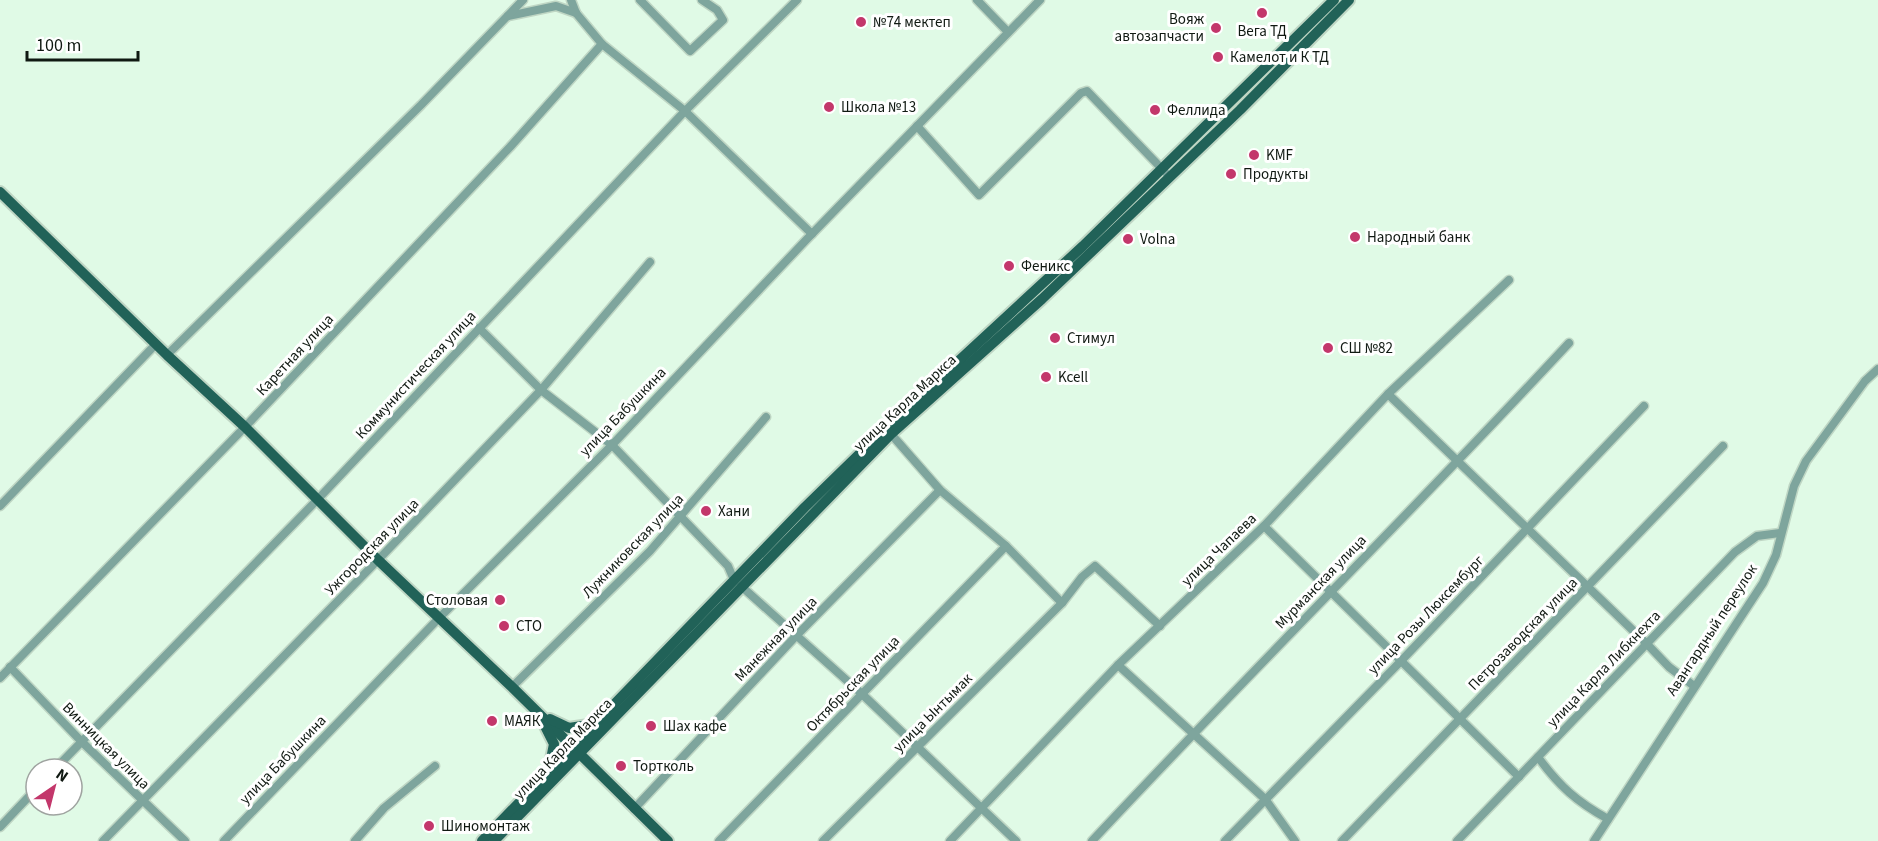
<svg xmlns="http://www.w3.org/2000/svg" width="1878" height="841" viewBox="0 0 1878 841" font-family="'Source Sans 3',sans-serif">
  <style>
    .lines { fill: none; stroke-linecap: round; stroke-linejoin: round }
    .minor-casing { stroke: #bfd6c4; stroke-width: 11 }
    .major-casing { stroke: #bfd6c4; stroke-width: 14 }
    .minor { stroke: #7ea59d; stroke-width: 8 }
    .major { stroke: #216258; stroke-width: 10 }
    .poi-dot { fill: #c3376b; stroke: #fff; stroke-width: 2 }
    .labels { text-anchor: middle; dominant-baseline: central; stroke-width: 6; stroke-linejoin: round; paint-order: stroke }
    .poi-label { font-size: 15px; fill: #101912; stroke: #fff; text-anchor: start }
    .street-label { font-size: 15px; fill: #101912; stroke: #fff }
  </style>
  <rect width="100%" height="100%" fill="#e0fae6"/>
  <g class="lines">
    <defs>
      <g id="minor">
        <path d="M571,0L576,13L602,44L685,111L812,234"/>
        <path d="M640,0L690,51L723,20L717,10L702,0"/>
        <path d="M977,0L1008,32"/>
        <path d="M508,16L556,6L576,13"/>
        <path d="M917,126L979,195L1081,93L1087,91L1165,172"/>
        <path d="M479,328L541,390L612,445L728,566L734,580"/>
        <path d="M167,355L421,105L523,0"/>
        <path d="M1388,394L1647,644L1669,667L1694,686"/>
        <path d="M891,434L940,490L1006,546L1062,603"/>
        <path d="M0,506L156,344"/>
        <path d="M1264,526L1519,777"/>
        <path d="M741,586L862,694L1016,841"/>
        <path d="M1118,665L1265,799L1295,841"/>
        <path d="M10,667L81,741L185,841"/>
        <path d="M0,678L245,427L510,147L602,44"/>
        <path d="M512,687L650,551L766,417"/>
        <path d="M1538,757C1559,786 1577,802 1608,819"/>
        <path d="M55,769L318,499L685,111L797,0"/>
        <path d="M634,809L796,636L940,490"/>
        <path d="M0,827L36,789"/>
        <path d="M103,841L378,560L541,390L650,262"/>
        <path d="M224,841L440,617L612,445L807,239L1040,0"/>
        <path d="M355,841L384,808L435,766"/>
        <path d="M719,841L1006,546"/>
        <path d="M823,841L1062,603L1082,577L1095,566L1160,626"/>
        <path d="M950,841L1118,665L1264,526L1388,394L1509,280"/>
        <path d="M1092,841C1249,673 1412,512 1569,343"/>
        <path d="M1225,841L1401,661L1644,406"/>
        <path d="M1342,841L1723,446"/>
        <path d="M1457,841L1735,552L1757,536L1780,533"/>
        <path d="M1594,841L1763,583L1776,555L1794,486L1806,461L1865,381L1878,369"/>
      </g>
      <g id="major">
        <path d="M0,192L167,355L245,427L378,560L512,687L668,841"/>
        <path d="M550,719L569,728L595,724"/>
        <path d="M543,722L554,744L549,769"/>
        <path d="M482,841L805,507L885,429L1083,246L1334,0"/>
        <path d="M494,841L891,434L1042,299L1240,110L1349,0"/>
      </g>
    </defs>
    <use href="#minor" class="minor-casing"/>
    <use href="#major" class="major-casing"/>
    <use href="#minor" class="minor"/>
    <use href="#major" class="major"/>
  </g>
  <g class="poi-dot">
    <circle cx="1262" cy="13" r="6"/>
    <circle cx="861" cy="22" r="6"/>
    <circle cx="1216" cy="28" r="6"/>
    <circle cx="1218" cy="57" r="6"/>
    <circle cx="829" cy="107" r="6"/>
    <circle cx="1155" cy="110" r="6"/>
    <circle cx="1254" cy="155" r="6"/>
    <circle cx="1231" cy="174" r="6"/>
    <circle cx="1355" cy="237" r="6"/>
    <circle cx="1128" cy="239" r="6"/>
    <circle cx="1009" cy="266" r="6"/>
    <circle cx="1055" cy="338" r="6"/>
    <circle cx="1328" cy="348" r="6"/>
    <circle cx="1046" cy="377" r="6"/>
    <circle cx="706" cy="511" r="6"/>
    <circle cx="500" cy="600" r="6"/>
    <circle cx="504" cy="626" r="6"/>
    <circle cx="492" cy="721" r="6"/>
    <circle cx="651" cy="726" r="6"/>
    <circle cx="621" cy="766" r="6"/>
    <circle cx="429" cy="826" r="6"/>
  </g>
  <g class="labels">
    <g class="poi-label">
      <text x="1204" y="19" text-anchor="end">Вояж<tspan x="1204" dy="17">автозапчасти</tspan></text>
      <text x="873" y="22">№74 мектеп</text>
      <text x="1262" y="31" text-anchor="middle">Вега ТД</text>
      <text x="1230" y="57">Камелот и К ТД</text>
      <text x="841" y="107">Школа №13</text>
      <text x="1167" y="110">Феллида</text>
      <text x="1266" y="155">KMF</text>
      <text x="1243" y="174">Продукты</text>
      <text x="1367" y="237">Народный банк</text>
      <text x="1140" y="239">Volna</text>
      <text x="1021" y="266">Феникс</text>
      <text x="1067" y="338">Стимул</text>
      <text x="1340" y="348">СШ №82</text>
      <text x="1058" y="377">Kcell</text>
      <text x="718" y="511">Хани</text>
      <text x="488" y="600" text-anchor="end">Столовая</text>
      <text x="516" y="626">СТО</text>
      <text x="504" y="721">МАЯК</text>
      <text x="663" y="726">Шах кафе</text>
      <text x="633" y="766">Тортколь</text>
      <text x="441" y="826">Шиномонтаж</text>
    </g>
    <g class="street-label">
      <text transform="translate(295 355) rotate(-47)">Каретная улица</text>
      <text transform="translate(416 375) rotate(-47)">Коммунистическая улица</text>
      <text transform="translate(905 403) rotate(-43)">улица Карла Маркса</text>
      <text transform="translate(623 412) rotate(-46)">улица Бабушкина</text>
      <text transform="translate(633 546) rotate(-46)">Лужниковская улица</text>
      <text transform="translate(372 547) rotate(-46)">Ужгородская улица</text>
      <text transform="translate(1219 550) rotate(-44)">улица Чапаева</text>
      <text transform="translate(1321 582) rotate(-46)">Мурманская улица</text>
      <text transform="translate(1426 615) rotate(-46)">улица Розы Люксембург</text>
      <text transform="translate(1712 630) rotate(-57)">Авангардный переулок</text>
      <text transform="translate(1523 634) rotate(-46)">Петрозаводская улица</text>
      <text transform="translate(776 639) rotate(-46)">Манежная улица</text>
      <text transform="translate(1604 669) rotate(-46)">улица Карла Либкнехта</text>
      <text transform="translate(853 684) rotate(-46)">Октябрьская улица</text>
      <text transform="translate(933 713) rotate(-45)">улица Ынтымак</text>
      <text transform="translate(106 746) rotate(45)">Винницкая улица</text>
      <text transform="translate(563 749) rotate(-46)">улица Карла Маркса</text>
      <text transform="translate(283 760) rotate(-46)">улица Бабушкина</text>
    </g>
  </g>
  <g transform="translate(54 787) rotate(35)"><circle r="28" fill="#ffffff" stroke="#9fa3a0" stroke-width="1.5"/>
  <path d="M0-4.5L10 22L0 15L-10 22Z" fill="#c3376b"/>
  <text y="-9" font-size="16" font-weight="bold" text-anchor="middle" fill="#101912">N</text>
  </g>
  <path d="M27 51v9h111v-9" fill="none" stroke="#101912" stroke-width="3"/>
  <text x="36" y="51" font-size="18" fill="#101912" stroke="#ffffff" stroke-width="4.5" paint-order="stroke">100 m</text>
</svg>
